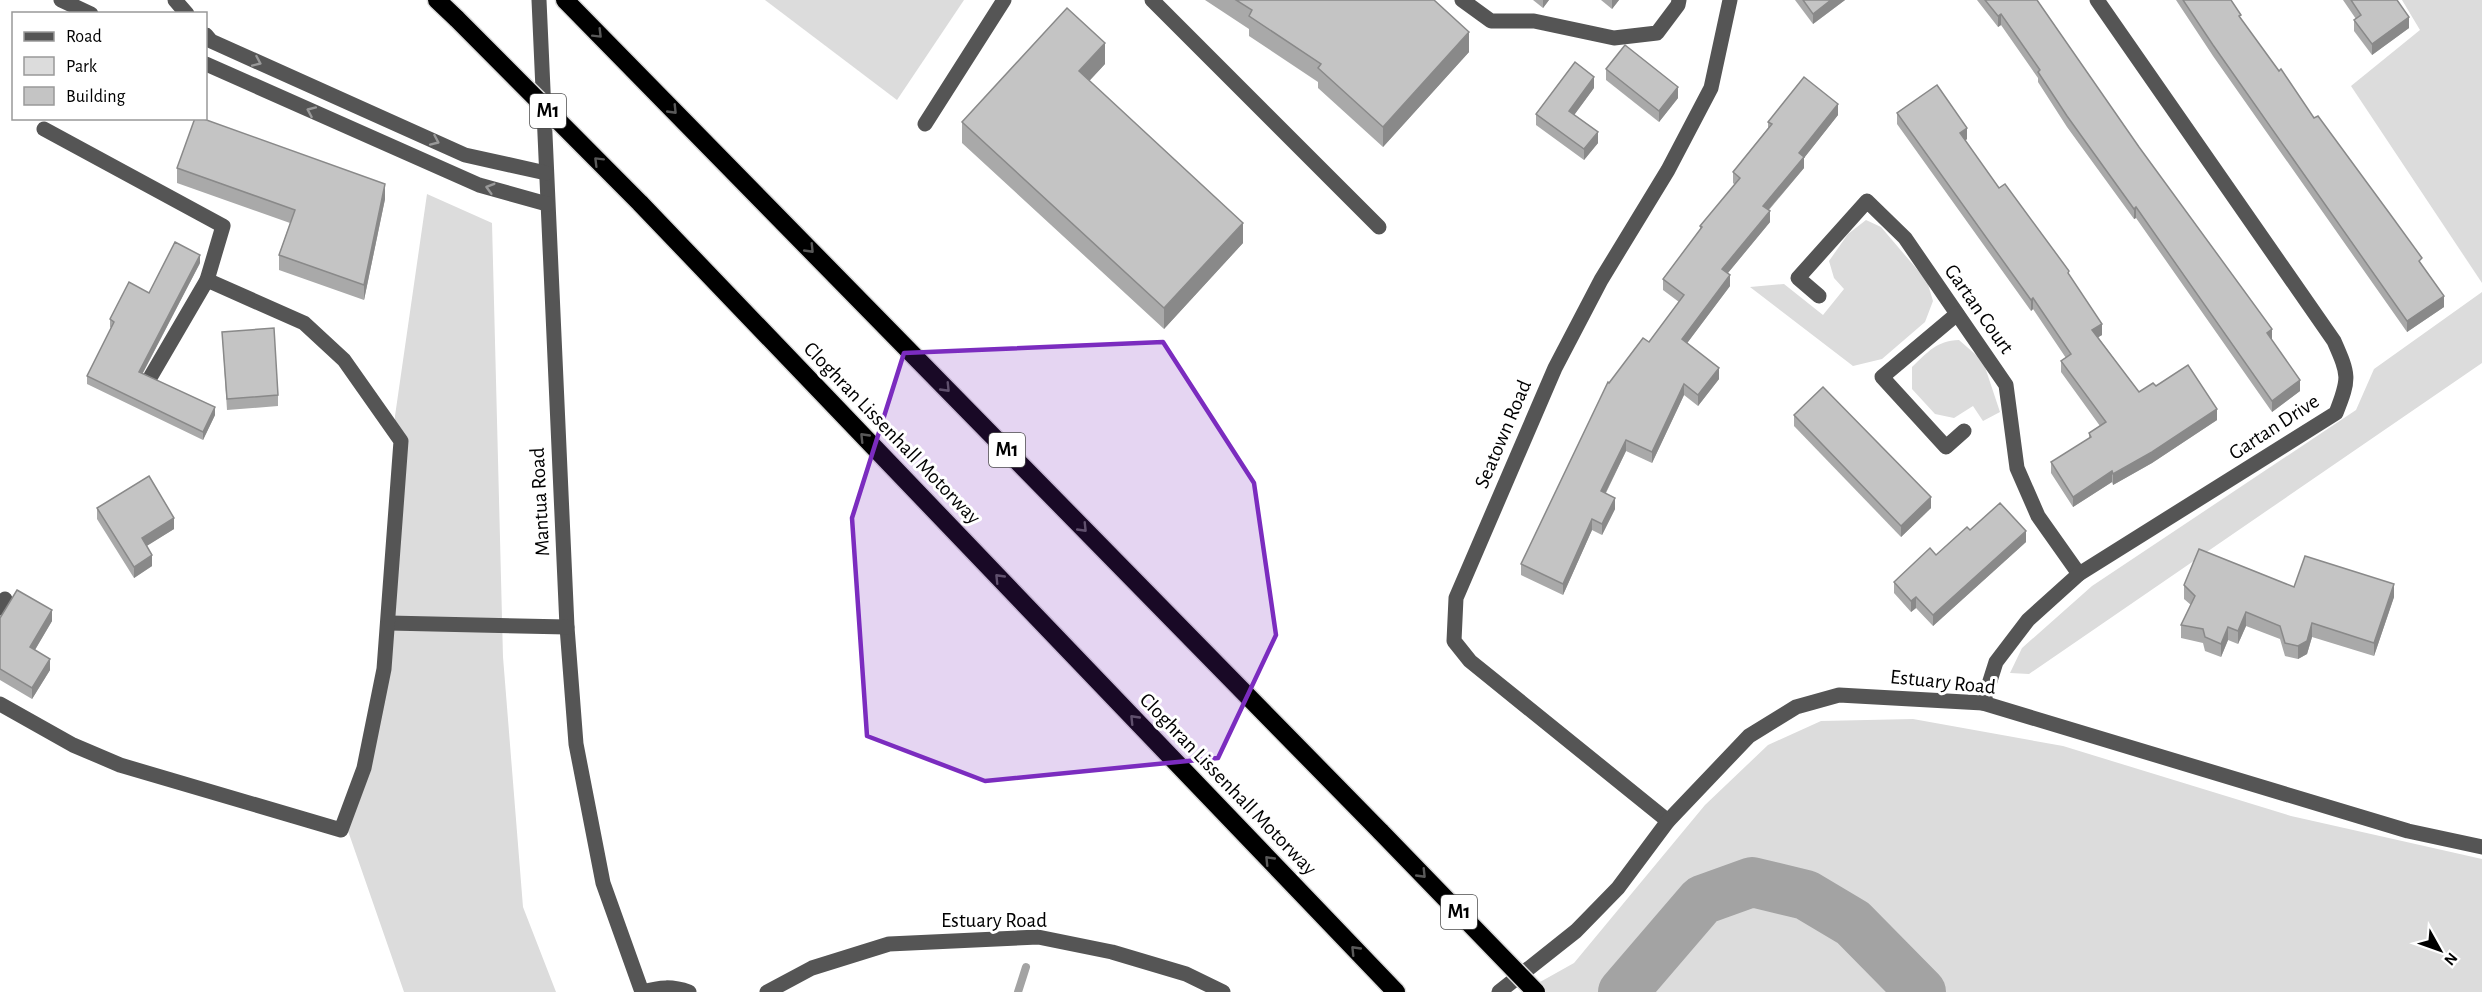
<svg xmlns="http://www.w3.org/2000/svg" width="2482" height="992" viewBox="0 0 2482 992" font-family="'Alegreya Sans',sans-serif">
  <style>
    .green { fill: #dcdcdc }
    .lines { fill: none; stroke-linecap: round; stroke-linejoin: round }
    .stream { stroke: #a3a3a3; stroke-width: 8 }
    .river { stroke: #a3a3a3; stroke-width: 50 }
    .highway-casing { stroke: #dbdbdb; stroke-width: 21 }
    .minor { stroke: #555; stroke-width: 15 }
    .highway { stroke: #000; stroke-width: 18 }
    .highway-bridge-casing { stroke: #dbdbdb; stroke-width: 21; stroke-linecap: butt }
    .highway-bridge { stroke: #000; stroke-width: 18 }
    .wall { fill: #a9a9a9 }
    .shaded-wall { fill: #898989 }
    .building { fill: #c4c4c4; stroke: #898989; stroke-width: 1.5 }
    .oneway { stroke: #595959 }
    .oneway2 { stroke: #999 }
    .marked { fill: #7b2cbf; fill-opacity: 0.2; stroke: #7b2cbf; stroke-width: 4.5; stroke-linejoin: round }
    .labels { text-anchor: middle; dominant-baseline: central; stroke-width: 6; stroke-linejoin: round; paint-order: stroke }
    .shield { fill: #fff; stroke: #4c4c4c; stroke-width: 1.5 }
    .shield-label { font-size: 20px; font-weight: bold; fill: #000 }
    .street-label { font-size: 21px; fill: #000; stroke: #fff }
  </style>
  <rect width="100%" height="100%" fill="#fff"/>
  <g class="green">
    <path d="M765,0H964L897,100Z"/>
    <path d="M2402,0H2482V283L2351,86L2420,30Z"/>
    <path d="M427,194L492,223L503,657L523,907L556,992H404L347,828L389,649L395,416Z"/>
    <path d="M1866,220L1881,227L1927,281L1933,301L1925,322L1882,359L1853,366L1750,287L1784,284L1823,315L1844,289L1834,278L1829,261L1848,234Z"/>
    <path d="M2482,292V363L2029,674L2010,673L2022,648L2092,586L2356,410L2374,369Z"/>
    <path d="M1959,340L1983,361L2000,412L1983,421L1973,406L1954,418L1935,414L1912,389V367C1928,352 1936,341 1959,340Z"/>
    <path d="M1913,719L2063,746L2291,816L2482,859V992H1522L1574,963L1705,805L1768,745L1821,721Z"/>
  </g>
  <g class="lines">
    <path class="stream" d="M1018,992L1026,967"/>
    <path class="river" d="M1623,992L1702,900L1752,882L1806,895L1853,923L1921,992"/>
    <defs>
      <g id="highway">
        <path d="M437,0L457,19"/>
        <path d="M565,0L1381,832"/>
        <path d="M640,203L1396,992"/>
      </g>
    </defs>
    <use href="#highway" class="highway-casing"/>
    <g class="minor">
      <path d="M61,0L91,14"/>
      <path d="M175,0L187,14"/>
      <path d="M539,0L567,627L576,744L603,883L642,992"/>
      <path d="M1152,0L1379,227"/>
      <path d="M1462,0L1491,21H1534L1614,38L1657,33L1678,5L1679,0"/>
      <path d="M206,35L211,41L465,155L546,173"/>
      <path d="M206,64L479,185L547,204"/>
      <path d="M925,124L1004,0"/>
      <path d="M44,129L223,226L207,280"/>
      <path d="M1819,296L1798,278L1867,201L1905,238L2006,385L2017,468L2038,516L2079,574"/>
      <path d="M1957,314L1882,377L1946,447L1964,431"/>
      <path d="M0,608L5,599"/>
      <path d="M389,623L567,627"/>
      <path d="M1983,703L1996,662L2028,620L2079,574L2336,413C2350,378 2349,375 2334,341L2097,0"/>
      <path d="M0,704L73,745L120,765L341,830L364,768L384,669L401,441L344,360L304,323L207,280L151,376"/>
      <path d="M1668,821L1470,661L1454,641L1456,598L1555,368L1601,280L1668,170L1711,88L1730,0"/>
      <path d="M643,992C660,987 672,986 689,992"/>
      <path d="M767,992L812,968L889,944L1038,937L1112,952L1186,974L1223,992"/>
      <path d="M1499,992L1576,931L1618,888L1668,821L1749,736L1796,707L1839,695L1983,703L2408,831L2482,847"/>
    </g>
    <use href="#highway" class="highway"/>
    <defs>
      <g id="highway-bridge">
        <path d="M457,19L640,203"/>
        <path d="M1381,832L1536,992"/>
      </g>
    </defs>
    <use href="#highway-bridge" class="highway-bridge-casing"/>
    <use href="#highway-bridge" class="highway-bridge"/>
  </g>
  <g class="wall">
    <path d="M1205,0H1434L1469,52L1383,147L1318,88V82L1249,36V29Z"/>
    <path d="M1533,0H1549L1543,8Z"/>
    <path d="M1601,0H1619L1612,9Z"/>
    <path d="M1795,0H1845L1813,24Z"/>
    <path d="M1977,0H2037L2272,340L2300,391L2272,412L2136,218L2134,219L2067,127L2038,82V78L2001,25L1998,27Z"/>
    <path d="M2176,0H2231L2241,19L2422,265L2444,307L2407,332L2213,56Z"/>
    <path d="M2343,0H2397L2409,28L2372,55L2354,31V20L2356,19Z"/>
    <path d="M1105,64L1089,81L1243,243L1164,329L962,143V122Z"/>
    <path d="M1606,69L1678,98L1659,122L1606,80Z"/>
    <path d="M1594,88L1574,115L1598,143L1584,160L1536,125V114Z"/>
    <path d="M1897,113L1967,139L1965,141L1999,188L2069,276L2102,335L2098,337L2139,392L2156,386L2217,420L2152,463L2113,485L2112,482L2073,507L2051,473V462L2089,438V433L2100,426L2061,372V361L2066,358L2033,309L2031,311L1897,124Z"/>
    <path d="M1838,115L1804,158V168L1769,210L1770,222L1728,273L1730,286L1687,343L1719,379L1698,406L1684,395L1652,463L1626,451L1606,493L1615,509L1602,535L1592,530L1563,595L1521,575V564L1609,383L1649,342L1679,302L1663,290V279L1700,230V226L1735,185L1733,183V172L1768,128V122Z"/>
    <path d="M177,168L385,199L364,300L279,270V255L290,223L177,183Z"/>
    <path d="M200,263L143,373L215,415L203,440L87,384V376L111,328L110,327V319L149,293Z"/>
    <path d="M222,332L278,395V406L227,410Z"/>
    <path d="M1794,415L1931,508L1901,537L1794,426Z"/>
    <path d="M97,508L174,529L146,546L152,566L134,578L97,519Z"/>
    <path d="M1970,530L2026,542L1933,626L1916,608L1911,612L1894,593V582L1936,555Z"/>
    <path d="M2184,585L2294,587L2394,597L2374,656L2312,637L2307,654L2298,659L2285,656L2280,639L2246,626L2238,644L2228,640L2221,657L2205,651L2203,643L2181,638V625L2191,605L2184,599Z"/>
    <path d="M0,618L52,621L35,650L50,670L32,699L0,680Z"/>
  </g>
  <g class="shaded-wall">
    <path d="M1543,0H1549L1543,8Z"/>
    <path d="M1612,0H1619L1612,9Z"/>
    <path d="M1831,0H1845L1813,24V14Z"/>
    <path d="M2001,14V25L1998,27V16Z"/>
    <path d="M2409,17V28L2372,55V44Z"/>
    <path d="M1469,32V52L1383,147V127Z"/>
    <path d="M1105,43V64L1079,92V71Z"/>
    <path d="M1594,77V88L1569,122V111Z"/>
    <path d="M1678,87V98L1659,122V111Z"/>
    <path d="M1838,104V115L1804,158V168L1763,216V206L1799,153Z"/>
    <path d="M1967,128V139L1960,144V133Z"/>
    <path d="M1598,132V143L1584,160V149Z"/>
    <path d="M385,184V199L364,300V285Z"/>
    <path d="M2136,207V218L2134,219V209Z"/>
    <path d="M1770,211V222L1722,280V269Z"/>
    <path d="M1243,223V243L1164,329V308Z"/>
    <path d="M200,255V263L139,380V372Z"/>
    <path d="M1730,275V286L1682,350V339Z"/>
    <path d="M2444,296V307L2407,332V321Z"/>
    <path d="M2033,298V309L2031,311V300Z"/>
    <path d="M2102,324V335L2092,341V330Z"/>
    <path d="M2272,329V340L2267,333Z"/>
    <path d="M1719,368V379L1698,406V395Z"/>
    <path d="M2300,380V391L2272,412V401Z"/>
    <path d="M1684,384V395L1652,463V452Z"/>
    <path d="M215,407V415L203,440V432Z"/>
    <path d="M2217,409V420L2152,463L2113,485V474Z"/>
    <path d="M1626,440V451L1601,502V491Z"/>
    <path d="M2112,471V482L2073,507V497Z"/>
    <path d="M1931,497V508L1901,537V526Z"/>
    <path d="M1615,498V509L1602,535V524Z"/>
    <path d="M174,518V529L142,549V538Z"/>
    <path d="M1592,519V530L1563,595V584Z"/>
    <path d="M2026,531V542L1933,626V615Z"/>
    <path d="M152,555V566L134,578V567Z"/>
    <path d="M2394,584V597L2374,656V643Z"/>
    <path d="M1916,597V608L1911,612V601Z"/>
    <path d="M52,610V621L30,658V647Z"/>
    <path d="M2246,612V626L2238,644V631Z"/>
    <path d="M2312,623V637L2307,654L2298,659V646Z"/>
    <path d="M2228,627V640L2221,657V644Z"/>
    <path d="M50,659V670L32,699V688Z"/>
  </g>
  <g class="building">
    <path d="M1236,0H1434L1469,32L1383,127L1318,68L1321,64L1249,16L1252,10Z"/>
    <path d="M1803,0H1831L1813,14Z"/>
    <path d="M1985,0H2037L2139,147L2272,329L2267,333L2300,380L2272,401L2136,207L2134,209L2067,116L2038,72L2040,70L2001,14L1998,16Z"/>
    <path d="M2183,0H2231L2241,15L2239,16L2279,71L2281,69L2314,118L2318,116L2390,214L2422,258L2419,261L2444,296L2407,321L2213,45Z"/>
    <path d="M2351,0H2397L2409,17L2372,44L2354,20L2361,15Z"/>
    <path d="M1067,8L1105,43L1079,71L1243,223L1164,308L962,122Z"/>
    <path d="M1625,45L1678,87L1659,111L1606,69Z"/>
    <path d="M1575,62L1594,77L1569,111L1598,132L1584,149L1536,114Z"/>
    <path d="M1804,77L1838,104L1799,153L1804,157L1763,206L1770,211L1722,269L1730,275L1682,339L1719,368L1698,395L1684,384L1652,452L1626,440L1601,491L1615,498L1602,524L1592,519L1563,584L1521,564L1608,382L1609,383L1643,338L1649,342L1684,295L1663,279L1702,227L1700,226L1740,178L1733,172L1772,124L1768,122Z"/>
    <path d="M1937,85L1967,128L1960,133L1999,188L2005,184L2069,271L2068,273L2102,324L2092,330L2139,392L2153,383L2156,386L2188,365L2217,409L2152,452L2113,474L2112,471L2073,497L2051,462L2091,437L2089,433L2106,422L2061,361L2071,354L2033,298L2031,300L1897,113Z"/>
    <path d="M195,118H201L385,184L364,285L279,255L295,210L177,168Z"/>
    <path d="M175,242L200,255L139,372L215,407L203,432L87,376L114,322L110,319L129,282L149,293Z"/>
    <path d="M274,328L278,395L227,399L222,332Z"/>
    <path d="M1823,387L1931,497L1901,526L1794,415Z"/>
    <path d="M149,476L174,518L142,538L152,555L134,567L97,508Z"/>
    <path d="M2000,503L2026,531L1933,615L1916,597L1911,601L1894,582L1930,548L1936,555L1967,527L1970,530Z"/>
    <path d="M2199,549L2294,587L2305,556L2394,584L2374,643L2312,623L2307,641L2298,646L2285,643L2280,626L2246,612L2238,631L2228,627L2221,644L2205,637L2203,629L2181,625L2195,596L2184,585Z"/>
    <path d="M17,590L52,610L30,647L50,659L32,688L0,669V618Z"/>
  </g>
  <defs><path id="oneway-chevron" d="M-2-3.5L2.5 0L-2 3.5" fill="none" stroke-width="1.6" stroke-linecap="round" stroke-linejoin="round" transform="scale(1.5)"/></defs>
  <g class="oneway">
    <use href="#oneway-chevron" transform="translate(598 34) rotate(45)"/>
    <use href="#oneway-chevron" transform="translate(673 110) rotate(46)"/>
    <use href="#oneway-chevron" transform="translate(598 161) rotate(-135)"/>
    <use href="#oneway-chevron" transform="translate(810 249) rotate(46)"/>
    <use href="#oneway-chevron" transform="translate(946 388) rotate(46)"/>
    <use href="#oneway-chevron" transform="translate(864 437) rotate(-134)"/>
    <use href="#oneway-chevron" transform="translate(1083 528) rotate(46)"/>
    <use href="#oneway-chevron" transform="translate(999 578) rotate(-134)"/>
    <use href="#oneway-chevron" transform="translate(1134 719) rotate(-134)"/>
    <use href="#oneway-chevron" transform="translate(1269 860) rotate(-134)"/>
    <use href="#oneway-chevron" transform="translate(1422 874) rotate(46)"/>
    <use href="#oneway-chevron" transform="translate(1355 950) rotate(-134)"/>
  </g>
  <g class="oneway2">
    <use href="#oneway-chevron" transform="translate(257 62) rotate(24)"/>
    <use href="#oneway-chevron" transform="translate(311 111) rotate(-156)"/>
    <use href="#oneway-chevron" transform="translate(435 141) rotate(24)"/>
    <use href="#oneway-chevron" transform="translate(490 188) rotate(-164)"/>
  </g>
  <path class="marked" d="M1163,342L1254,483L1276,635L1218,758L985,781L867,736L852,518L904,353Z"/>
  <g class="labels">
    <g class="shield">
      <rect x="530" y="94" width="36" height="34" rx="4.5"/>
      <rect x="989" y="433" width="36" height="34" rx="4.5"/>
      <rect x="1441" y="895" width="36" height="34" rx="4.5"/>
    </g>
    <g class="shield-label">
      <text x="548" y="111">M1</text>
      <text x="1007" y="450">M1</text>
      <text x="1459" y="912">M1</text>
    </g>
    <g class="street-label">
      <text transform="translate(1979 309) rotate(55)">Gartan Court</text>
      <text transform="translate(2274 427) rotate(-33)">Gartan Drive</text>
      <text transform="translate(892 433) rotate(46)">Cloghran Lissenhall Motorway</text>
      <text transform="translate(1503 434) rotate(-67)">Seatown Road</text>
      <text transform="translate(540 502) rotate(-93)">Mantua Road</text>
      <text transform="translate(1943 682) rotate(6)">Estuary Road</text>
      <text transform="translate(1228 784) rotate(46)">Cloghran Lissenhall Motorway</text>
      <text x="994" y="920">Estuary Road</text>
    </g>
  </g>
  <rect x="12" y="12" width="195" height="108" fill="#ffffff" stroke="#999999" stroke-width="1.5"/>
  <rect x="24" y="32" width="30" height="9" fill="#555555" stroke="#999999" stroke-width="1.5"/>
  <text x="66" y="42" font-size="18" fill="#000000">Road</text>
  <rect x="24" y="57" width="30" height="18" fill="#dcdcdc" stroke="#999999" stroke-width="1.5"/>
  <text x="66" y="72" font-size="18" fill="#000000">Park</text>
  <rect x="24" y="87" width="30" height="18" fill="#c4c4c4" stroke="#999999" stroke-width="1.5"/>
  <text x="66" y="102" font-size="18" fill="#000000">Building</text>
  <g transform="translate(2440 950) rotate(130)" stroke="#ffffff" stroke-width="4.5" paint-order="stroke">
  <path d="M0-4.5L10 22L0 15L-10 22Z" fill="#000000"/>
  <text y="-9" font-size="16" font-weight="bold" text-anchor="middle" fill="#000000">N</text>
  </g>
</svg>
